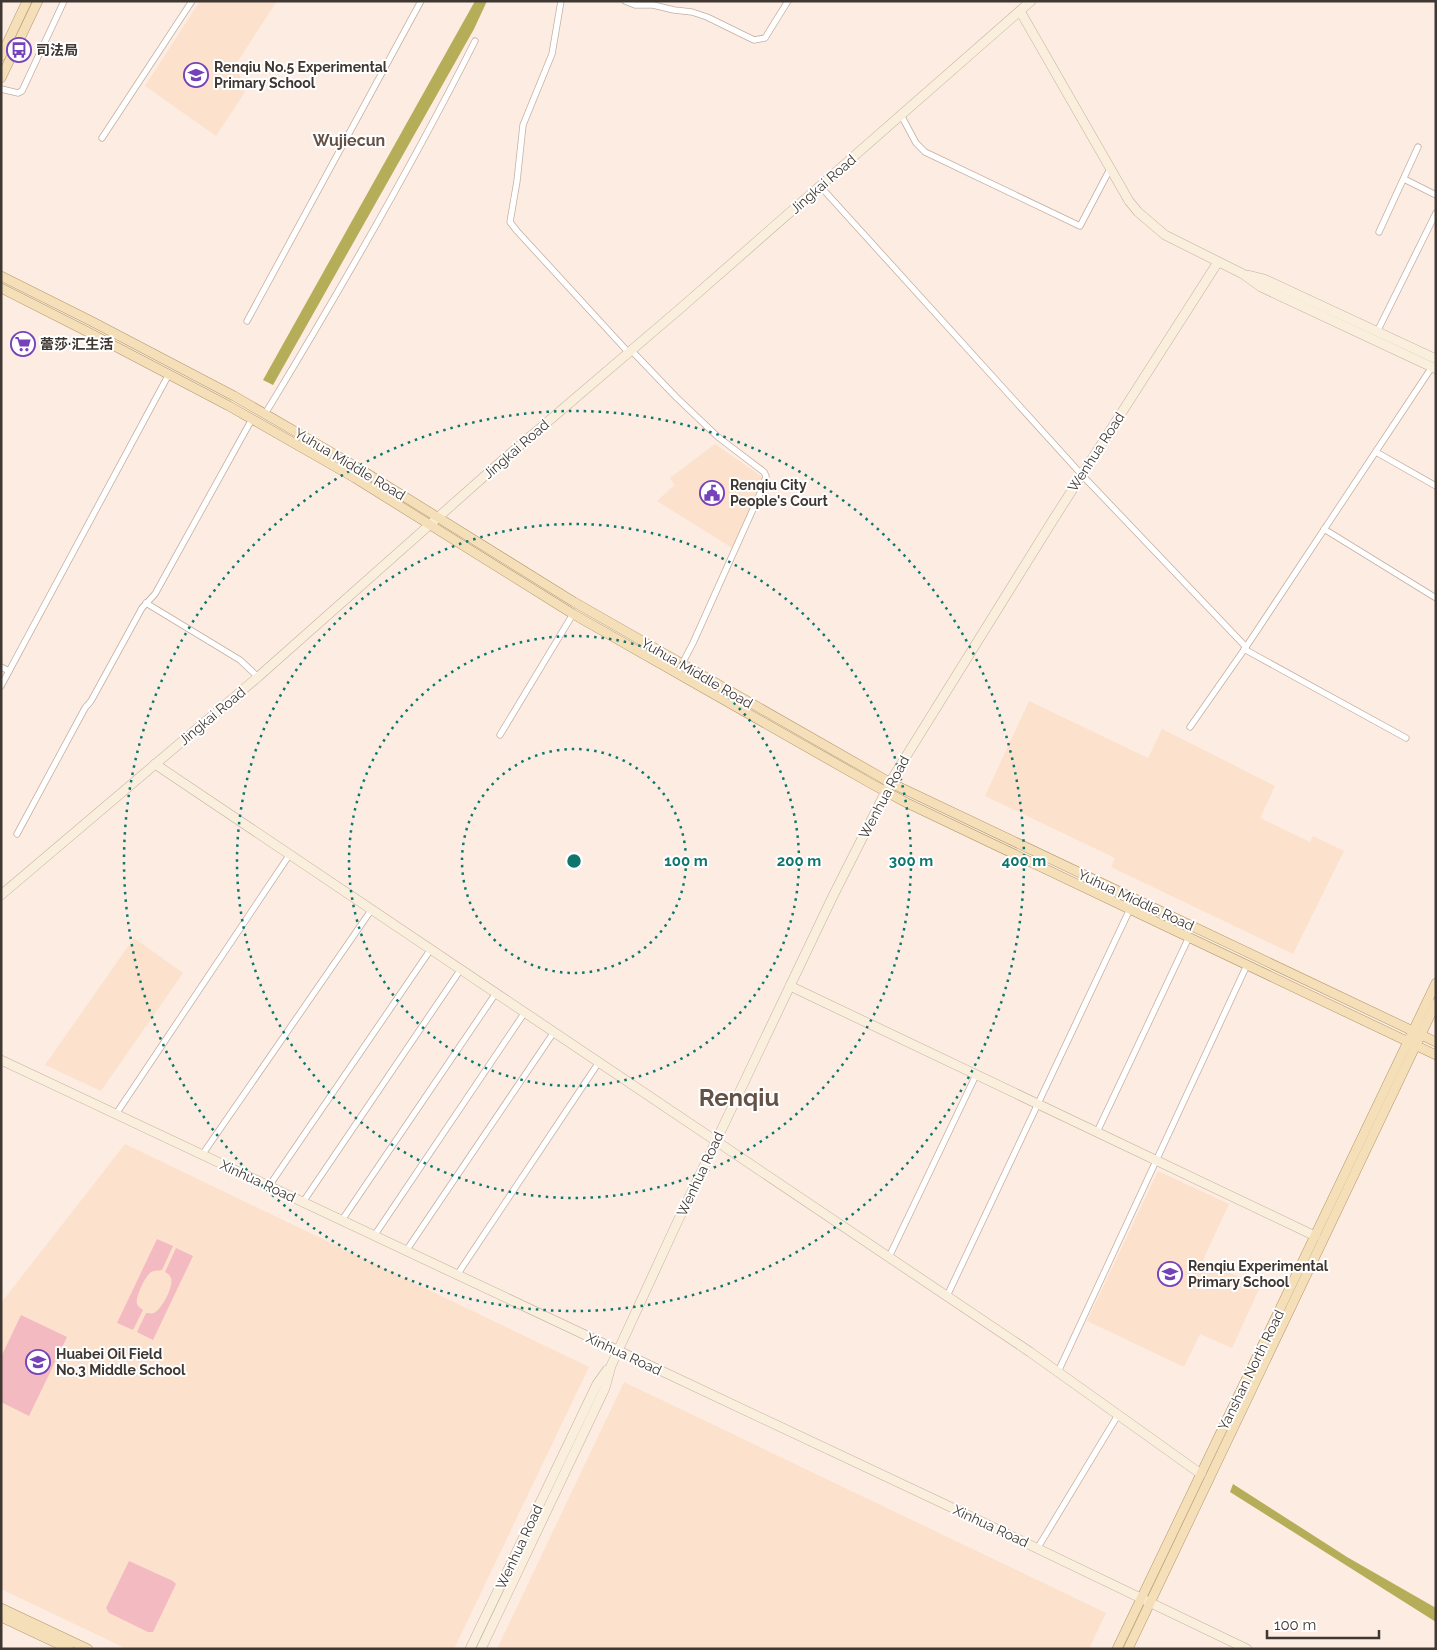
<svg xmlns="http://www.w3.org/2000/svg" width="1437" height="1650" viewBox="0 0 1437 1650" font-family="Raleway,'Noto Sans SC',sans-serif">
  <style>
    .built { fill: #fce1cd }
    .green { fill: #f4bac1 }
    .water { fill: #b6ad59 }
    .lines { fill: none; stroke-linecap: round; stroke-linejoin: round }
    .street-casing { stroke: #c3afa1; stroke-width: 7 }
    .secondary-casing { stroke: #c3afa1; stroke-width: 10 }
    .primary-casing { stroke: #b1966b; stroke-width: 10 }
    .street { stroke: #fff; stroke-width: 5.5 }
    .secondary { stroke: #faefdc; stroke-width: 9 }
    .primary { stroke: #f5dfb9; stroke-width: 9 }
    .ring { fill: none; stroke: #0f766e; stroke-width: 2.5; stroke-dasharray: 2.5 5 }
    .labels { text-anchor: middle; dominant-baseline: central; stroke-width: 4; stroke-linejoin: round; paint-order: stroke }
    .poi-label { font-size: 14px; font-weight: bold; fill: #3f3732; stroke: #fff; text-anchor: start }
    .street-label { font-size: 14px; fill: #3f3732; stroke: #fff }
    .quarter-label { font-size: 16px; font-weight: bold; fill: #645246; stroke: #fff }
    .town-label { font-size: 24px; font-weight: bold; fill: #645246; stroke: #fff }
    .centre { fill: #0f766e; stroke: #fff; stroke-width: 2.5 }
    .ring-label { font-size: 15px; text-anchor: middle; font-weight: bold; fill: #0f766e; stroke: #fff; stroke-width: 4; stroke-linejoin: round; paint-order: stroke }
  </style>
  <rect width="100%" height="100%" fill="#fdece1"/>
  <g class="built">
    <path d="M200,1H277L236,64L245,92L216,136L145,86Z"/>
    <path d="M715,444L764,478L734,549L657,501L675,485L670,478Z"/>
    <path d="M1029,701L1148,758L1162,729L1186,741L1275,786L1260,818L1310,842L1313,836L1344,851L1293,954L1111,867L1115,858L985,796Z"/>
    <path d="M134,938L183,973L101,1091L45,1065Z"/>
    <path d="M125,1144L589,1367L454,1649H127L1,1589V1303Z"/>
    <path d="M1158,1171L1229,1204L1203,1260L1260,1287L1232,1348L1200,1334L1184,1367L1087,1321Z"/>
    <path d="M624,1382L1106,1613L1089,1649H497Z"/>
  </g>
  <g class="green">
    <path d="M157,1239L173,1246L162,1270C157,1271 153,1270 150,1273C145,1277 135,1298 137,1304C138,1307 141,1308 143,1310L133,1330L117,1323Z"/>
    <path d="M176,1248L193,1256L153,1340L137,1332L146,1313C149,1313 151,1314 154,1313C162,1309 174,1286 171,1278C170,1275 167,1273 165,1272Z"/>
    <path d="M21,1315L67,1337L29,1416L1,1402V1357Z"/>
    <path d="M129,1561L173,1581L176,1584L153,1632H148L109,1613L106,1608Z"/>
  </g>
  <g class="water">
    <path d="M475,1H487L474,29L273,385L263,380Z"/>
    <path d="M1233,1484L1347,1557L1436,1608V1622L1230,1492Z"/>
  </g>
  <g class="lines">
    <defs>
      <g id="street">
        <path d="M561,1L552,54L523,125L517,181L510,222L517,231L629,353"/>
        <path d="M625,1L635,5H653L674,10L692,12L707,17L754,40L765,38L788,1"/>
        <path d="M1,89L18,93L22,91L64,1"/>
        <path d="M901,115L916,143L925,152L1080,226L1110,169"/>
        <path d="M102,138L192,1"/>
        <path d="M1404,179L1436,195"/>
        <path d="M820,186L1082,475L1246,647"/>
        <path d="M1379,232L1418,147"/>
        <path d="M247,321L421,1"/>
        <path d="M1377,332L1436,213"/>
        <path d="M631,350L676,397L718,437L764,472L766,476L763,487L693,643L682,664"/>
        <path d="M265,414C339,292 411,168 475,41"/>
        <path d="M1376,452L1436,486"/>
        <path d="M1324,529L1436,598"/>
        <path d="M146,603L240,660L258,677"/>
        <path d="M1244,649L1406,738"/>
        <path d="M1,667L9,671"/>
        <path d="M1,686L169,374"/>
        <path d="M1190,727L1246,647L1432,367"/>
        <path d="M500,735L573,614"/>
        <path d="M17,834L85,708L91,701L142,608L155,594L252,419"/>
        <path d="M116,1114L290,854"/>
        <path d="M1097,1132L1189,937"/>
        <path d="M202,1155L372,909"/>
        <path d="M269,1186L431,949"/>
        <path d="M303,1202L461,969"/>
        <path d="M342,1220L496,993"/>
        <path d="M374,1236L525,1012"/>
        <path d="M406,1251L554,1032"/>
        <path d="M889,1257L976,1075"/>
        <path d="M457,1275L599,1062"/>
        <path d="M947,1296L1130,909"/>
        <path d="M1058,1372L1247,965"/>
        <path d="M1037,1549L1118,1415"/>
      </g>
      <g id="secondary">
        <path d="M1020,11L1129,201L1138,212L1165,235L1243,274L1261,287L1436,369"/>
        <path d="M1248,275L1264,279L1436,359"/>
        <path d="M155,764L1030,1352L1201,1474"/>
        <path d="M1,895L258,677L497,465L682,307L1031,1"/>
        <path d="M790,986L1315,1236"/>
        <path d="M1,1060L957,1510L1247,1649"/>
        <path d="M470,1649L597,1384L607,1370"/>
        <path d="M481,1649L605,1388L611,1366L675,1227L832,898L892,779L1053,520L1218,262"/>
      </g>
      <g id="primary">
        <path d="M1,56L27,1"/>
        <path d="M1,78L38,1"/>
        <path d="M1,276L91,321L234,396L360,469L574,602L891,783L1436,1042"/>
        <path d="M1,288L86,331L229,406L355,478L573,614L870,783L907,803L1436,1055"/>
        <path d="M1,1608L88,1649"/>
        <path d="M1,1617L69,1649"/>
        <path d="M1117,1649L1436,983"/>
        <path d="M1128,1649L1436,1003"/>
      </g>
    </defs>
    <use href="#street" class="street-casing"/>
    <use href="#secondary" class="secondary-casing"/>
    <use href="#primary" class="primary-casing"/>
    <use href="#street" class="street"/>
    <use href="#secondary" class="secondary"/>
    <use href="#primary" class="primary"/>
  </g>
  <g class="ring">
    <circle cx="574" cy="861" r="112"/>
    <circle cx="574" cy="861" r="225"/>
    <circle cx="574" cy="861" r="337"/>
    <circle cx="574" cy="861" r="450"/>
  </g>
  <defs>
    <symbol id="bus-ring" viewBox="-11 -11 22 22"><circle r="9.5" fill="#fff" stroke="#7642b9" stroke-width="1.5"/><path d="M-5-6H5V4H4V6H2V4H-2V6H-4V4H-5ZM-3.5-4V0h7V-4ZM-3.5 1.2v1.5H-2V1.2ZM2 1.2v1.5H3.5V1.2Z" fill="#7642b9"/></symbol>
    <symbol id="school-ring" viewBox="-11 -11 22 22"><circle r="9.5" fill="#fff" stroke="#7642b9" stroke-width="1.5"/><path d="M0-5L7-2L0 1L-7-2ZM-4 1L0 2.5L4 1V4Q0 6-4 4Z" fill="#7642b9"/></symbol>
    <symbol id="supermarket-ring" viewBox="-11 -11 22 22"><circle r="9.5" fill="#fff" stroke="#7642b9" stroke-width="1.5"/><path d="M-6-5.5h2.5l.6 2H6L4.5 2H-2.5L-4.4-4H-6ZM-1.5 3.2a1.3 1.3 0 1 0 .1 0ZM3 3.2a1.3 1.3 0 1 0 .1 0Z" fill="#7642b9"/></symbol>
    <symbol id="civic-ring" viewBox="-11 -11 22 22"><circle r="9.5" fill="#fff" stroke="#7642b9" stroke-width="1.5"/><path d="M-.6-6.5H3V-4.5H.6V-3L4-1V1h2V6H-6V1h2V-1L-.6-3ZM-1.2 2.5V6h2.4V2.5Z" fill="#7642b9"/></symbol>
  </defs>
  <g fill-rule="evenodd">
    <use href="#bus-ring" x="5" y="36" width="28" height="28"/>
    <use href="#school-ring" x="182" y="61" width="28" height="28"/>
    <use href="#supermarket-ring" x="9" y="330" width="28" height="28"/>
    <use href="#civic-ring" x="698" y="479" width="28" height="28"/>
    <use href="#school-ring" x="1156" y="1260" width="28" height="28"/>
    <use href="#school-ring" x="24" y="1348" width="28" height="28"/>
  </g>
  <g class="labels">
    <g class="poi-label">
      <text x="36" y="50">司法局</text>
      <text x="214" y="67">Renqiu No.5 Experimental<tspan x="214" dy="16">Primary School</tspan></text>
      <text x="40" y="344">蕾莎·汇生活</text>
      <text x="730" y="485">Renqiu City<tspan x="730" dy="16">People's Court</tspan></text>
      <text x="1188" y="1266">Renqiu Experimental<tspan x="1188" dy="16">Primary School</tspan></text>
      <text x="56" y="1354">Huabei Oil Field<tspan x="56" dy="16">No.3 Middle School</tspan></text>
    </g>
    <g class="street-label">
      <text transform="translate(823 184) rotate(-41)">Jingkai Road</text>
      <text transform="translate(516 449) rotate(-41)">Jingkai Road</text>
      <text transform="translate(1096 452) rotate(-57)">Wenhua Road</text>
      <text transform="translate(350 464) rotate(31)">Yuhua Middle Road</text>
      <text transform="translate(697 673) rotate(30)">Yuhua Middle Road</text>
      <text transform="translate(212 716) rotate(-40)">Jingkai Road</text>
      <text transform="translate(884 797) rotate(-62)">Wenhua Road</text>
      <text transform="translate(1136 900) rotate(25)">Yuhua Middle Road</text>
      <text transform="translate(700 1174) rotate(-65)">Wenhua Road</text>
      <text transform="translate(258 1181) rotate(25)">Xinhua Road</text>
      <text transform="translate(624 1354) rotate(25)">Xinhua Road</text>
      <text transform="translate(1251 1370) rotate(-64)">Yanshan North Road</text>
      <text transform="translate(991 1526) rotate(25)">Xinhua Road</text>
      <text transform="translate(519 1547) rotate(-65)">Wenhua Road</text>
    </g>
    <g class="quarter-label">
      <text x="349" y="140">Wujiecun</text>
    </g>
    <g class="town-label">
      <text x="739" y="1097">Renqiu</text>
    </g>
  </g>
  <circle cx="574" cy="861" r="8" class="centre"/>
  <g class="ring-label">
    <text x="686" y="866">100 m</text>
    <text x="799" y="866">200 m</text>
    <text x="911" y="866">300 m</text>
    <text x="1024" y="866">400 m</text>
  </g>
  <rect width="1437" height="1650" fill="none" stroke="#3f3732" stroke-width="5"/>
  <path d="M1267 1630v8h112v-8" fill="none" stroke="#3f3732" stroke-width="2.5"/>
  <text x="1274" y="1630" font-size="15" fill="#3f3732" stroke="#ffffff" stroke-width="4" paint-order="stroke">100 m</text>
</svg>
